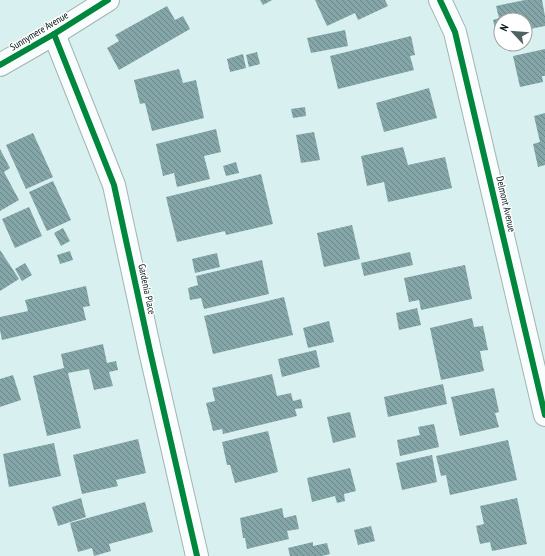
<svg xmlns="http://www.w3.org/2000/svg" width="545" height="556" viewBox="0 0 545 556" font-family="'PT Sans Narrow',sans-serif">
  <style>
    .building { fill: url(#building-back-hatch) }
    .lines { fill: none; stroke-linecap: round; stroke-linejoin: round }
    .minor-casing { stroke: #a2b5b4; stroke-width: 24 }
    .minor { stroke: #f9fdfd; stroke-width: 22 }
    .cycleway-casing { stroke: #fff; stroke-width: 8 }
    .cycleway { stroke: #00873e; stroke-width: 6 }
    .labels { text-anchor: middle; dominant-baseline: central; stroke-width: 3; stroke-linejoin: round; paint-order: stroke }
    .street-label { font-size: 10px; fill: #051615; stroke: #fff }
  </style>
  <defs>
    <pattern id="building-back-hatch" width="6" height="6" patternUnits="userSpaceOnUse"><rect width="6" height="6" fill="#85a6a9"/><path d="M-1 5l2 2M0 0l6 6M5-1l2 2" fill="none" stroke="#6b8688"/></pattern>
  </defs>
  <rect width="100%" height="100%" fill="#d8f0ef"/>
  <g class="building">
    <path d="M260,0H272L263,5Z"/>
    <path d="M315,0H385L388,6L358,20L355,13L327,26Z"/>
    <path d="M525,0H542L545,16V26L525,30V20H501V36L497,37L493,20L499,18L496,6Z"/>
    <path d="M167,6L175,20L183,16L190,29L119,70L107,48L119,41L115,35Z"/>
    <path d="M345,30L348,46L311,53L307,38Z"/>
    <path d="M411,36L415,55L410,56L414,70L338,89L330,56Z"/>
    <path d="M545,49V76H542L543,82L520,87L513,56Z"/>
    <path d="M257,52L260,64L249,67L246,55Z"/>
    <path d="M243,54L246,68L230,72L227,59Z"/>
    <path d="M179,69L183,83L196,80L204,118L152,131L145,103L140,104L134,80Z"/>
    <path d="M429,88L437,118L384,132L376,103Z"/>
    <path d="M305,107L306,116L293,118L291,109Z"/>
    <path d="M545,113V165L538,167L533,144L540,142L534,116Z"/>
    <path d="M216,129L221,152L204,156L210,179L177,187L174,173L163,176L156,144Z"/>
    <path d="M314,132L320,160L301,163L296,135Z"/>
    <path d="M33,133L53,177L26,189L6,145Z"/>
    <path d="M403,147L408,165L445,157L452,188L388,202L384,182L367,186L361,156Z"/>
    <path d="M0,149L10,168L4,172L19,200L0,211Z"/>
    <path d="M236,162L239,173L226,176L223,166Z"/>
    <path d="M261,174L273,224L226,235L225,231L177,242L166,197Z"/>
    <path d="M53,181L71,220L47,231L29,192Z"/>
    <path d="M29,207L42,236L15,248L2,219Z"/>
    <path d="M352,225L360,259L324,267L317,233Z"/>
    <path d="M63,228L70,241L61,246L54,233Z"/>
    <path d="M0,250L19,279L0,291Z"/>
    <path d="M70,251L73,260L60,264L57,255Z"/>
    <path d="M410,252L413,265L364,276L361,263Z"/>
    <path d="M217,253L220,267L195,273L192,259Z"/>
    <path d="M262,260L269,294L204,309L201,298L190,300L188,288L198,285L196,276Z"/>
    <path d="M25,263L32,275L22,281L15,269Z"/>
    <path d="M465,265L472,299L421,310L419,300L409,302L404,278Z"/>
    <path d="M86,286L90,306L83,307L86,320L2,340L0,330V317L28,311L25,300Z"/>
    <path d="M284,297L293,335L213,354L204,316Z"/>
    <path d="M417,308L421,325L399,330L396,313Z"/>
    <path d="M472,318L474,327L483,326L488,350L480,351L484,371L441,380L430,328Z"/>
    <path d="M329,321L334,342L308,348L303,328Z"/>
    <path d="M103,344L107,363L116,361L118,370L109,372L113,386L94,390L89,369L68,373L81,428L47,436L33,376L64,368L61,354Z"/>
    <path d="M316,350L320,367L282,377L278,359Z"/>
    <path d="M272,374L277,396L291,393L293,401L301,399L303,408L295,409L297,416L223,434L222,429L213,431L206,403L215,401L212,388Z"/>
    <path d="M13,375L21,400L0,407V379Z"/>
    <path d="M443,384L447,404L388,417L384,397Z"/>
    <path d="M494,388L499,412L495,413L499,427L460,436L451,397Z"/>
    <path d="M350,412L356,437L333,443L327,417Z"/>
    <path d="M434,424L439,447L400,456L397,440L420,435L418,427Z"/>
    <path d="M268,431L278,472L235,483L230,465H227L222,442Z"/>
    <path d="M138,439L146,473L116,480L118,486L82,494L73,455Z"/>
    <path d="M508,440L517,480L450,495L446,475L441,476L436,456Z"/>
    <path d="M54,443L61,476L9,487L3,454Z"/>
    <path d="M432,455L437,482L402,490L396,463Z"/>
    <path d="M350,468L356,491L344,494L345,501L337,503L335,496L312,502L307,478Z"/>
    <path d="M81,498L86,517L58,526L52,507Z"/>
    <path d="M517,498L527,544L492,551L490,542L480,544L476,526L484,524L480,506Z"/>
    <path d="M145,502L153,532L109,544L111,551L94,556L92,548L78,552L70,523Z"/>
    <path d="M282,508L284,518L296,515L299,529L287,531L289,539L247,549L245,538H243L240,518Z"/>
    <path d="M371,526L375,541L358,545L354,530Z"/>
    <path d="M313,542V546L327,543L330,554L322,556H290L288,548Z"/>
  </g>
  <g class="lines">
    <defs>
      <g id="minor">
        <path d="M440,0L455,32L545,415"/>
        <path d="M54,34L114,185L150,351L197,556"/>
        <path d="M0,65L54,34L108,0"/>
      </g>
    </defs>
    <use href="#minor" class="minor-casing"/>
    <use href="#minor" class="minor"/>
    <defs>
      <g id="cycleway">
        <path d="M440,0L455,32L545,415"/>
        <path d="M54,34L114,185L150,351L197,556"/>
        <path d="M0,65L54,34L108,0"/>
      </g>
    </defs>
    <use href="#cycleway" class="cycleway-casing"/>
    <use href="#cycleway" class="cycleway"/>
  </g>
  <g class="labels">
    <g class="street-label">
      <text transform="translate(39 31) rotate(-31)">Sunnymere Avenue</text>
      <text transform="translate(506 204) rotate(77)">Delmont Avenue</text>
      <text transform="translate(147 289) rotate(78)">Gardenia Place</text>
    </g>
  </g>
  <g transform="translate(513 32) rotate(296)"><circle r="19" fill="#ffffff" stroke="#9ba2a1"/>
  <path d="M0-3L7 15L0 10L-7 15Z" fill="#4f6261"/>
  <text y="-6" font-size="11" font-weight="bold" text-anchor="middle" fill="#051615">N</text>
  </g>
</svg>
